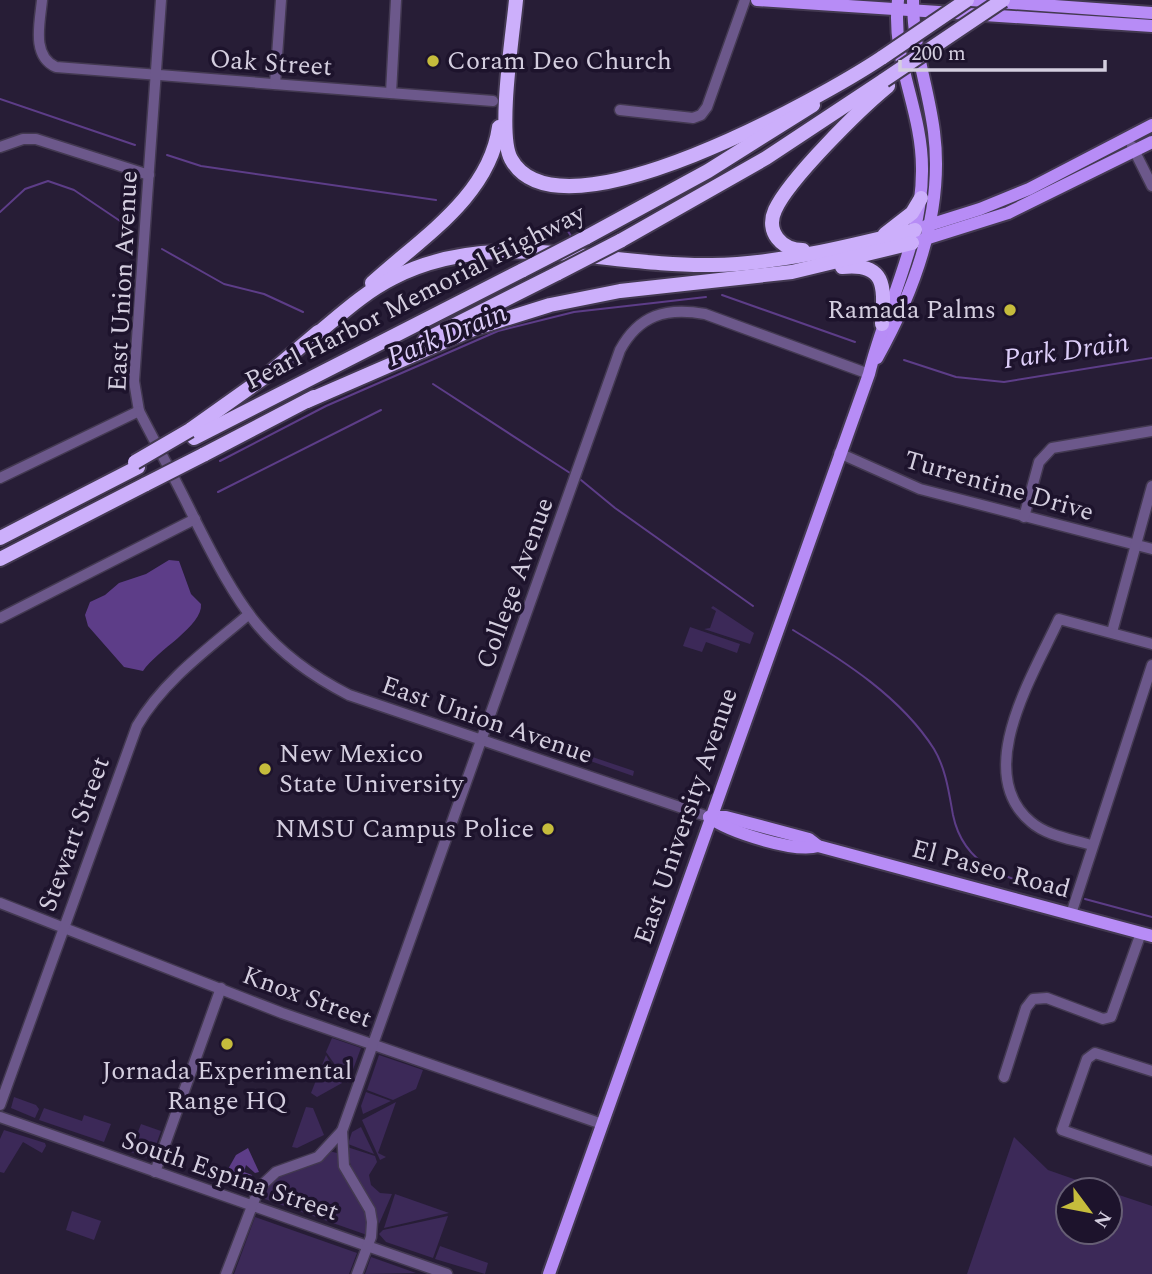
<svg xmlns="http://www.w3.org/2000/svg" width="1152" height="1274" viewBox="0 0 1152 1274" font-family="Spectral,serif">
  <style>
    .green { fill: #3c2958 }
    .water { fill: #5d3d88 }
    .lines { fill: none; stroke-linecap: round; stroke-linejoin: round }
    .stream { stroke: #5d3d88; stroke-width: 2 }
    .minor-casing { stroke: #433951; stroke-width: 13 }
    .major-casing { stroke: #433951; stroke-width: 16 }
    .highway-casing { stroke: #433951; stroke-width: 18 }
    .minor { stroke: #6c588b; stroke-width: 10 }
    .major { stroke: #b78cf6; stroke-width: 12 }
    .highway { stroke: #ccaffb; stroke-width: 14 }
    .highway-bridge-casing { stroke: #433951; stroke-width: 18; stroke-linecap: butt }
    .highway-bridge { stroke: #ccaffb; stroke-width: 14 }
    .poi-dot { fill: #c6bc3c; stroke: #1d132c; stroke-width: 2.5 }
    .labels { text-anchor: middle; dominant-baseline: central; stroke-width: 7; stroke-linejoin: round; paint-order: stroke }
    .poi-label { font-size: 26px; fill: #d4cedf; stroke: #1d132c; text-anchor: start }
    .street-label { font-size: 26px; fill: #d4cedf; stroke: #1d132c }
    .water-label { font-size: 28px; font-style: italic; fill: #ddcef9; stroke: #1d132c }
  </style>
  <rect width="100%" height="100%" fill="#271d36"/>
  <g class="green">
    <path d="M713,606L754,633L750,644L704,629L710,628L716,611L711,608Z"/>
    <path d="M690,627L740,644L737,653L706,642L702,652L683,646Z"/>
    <path d="M557,745L634,771L633,776L556,749Z"/>
    <path d="M332,1038L361,1048L348,1083L326,1052Z"/>
    <path d="M326,1055L342,1083L317,1097L311,1093Z"/>
    <path d="M379,1055L423,1070L416,1089L393,1100L367,1090Z"/>
    <path d="M366,1092L391,1101L363,1114L361,1106Z"/>
    <path d="M14,1097L36,1105L39,1109L35,1118L11,1108Z"/>
    <path d="M396,1102L378,1153L386,1157L380,1160L362,1120Z"/>
    <path d="M306,1107L313,1108L324,1135L297,1148L292,1147Z"/>
    <path d="M44,1108L82,1121L84,1115L111,1124L104,1142L39,1120Z"/>
    <path d="M141,1124L161,1131L151,1159L119,1148L124,1136L135,1140Z"/>
    <path d="M361,1127L374,1154L348,1144L352,1132Z"/>
    <path d="M4,1130L45,1143L46,1146L42,1153L23,1142L4,1173L0,1172V1139Z"/>
    <path d="M1014,1137L1048,1170L1105,1190H1068V1232H1110V1192L1152,1206V1274H967Z"/>
    <path d="M347,1147L375,1156L377,1162L369,1175L371,1185L380,1193L392,1194L379,1224C375,1195 348,1177 347,1147Z"/>
    <path d="M329,1151L337,1153C346,1188 369,1198 367,1235L259,1197C274,1168 305,1173 329,1151Z"/>
    <path d="M395,1194L449,1213L384,1228Z"/>
    <path d="M72,1211L101,1221L94,1240L66,1230Z"/>
    <path d="M448,1216L433,1258L386,1242L379,1234L383,1230Z"/>
    <path d="M255,1217L357,1253L349,1274H234Z"/>
    <path d="M440,1246L488,1263L485,1274L435,1259Z"/>
    <path d="M371,1257L416,1273L365,1274Z"/>
  </g>
  <g class="water">
    <path d="M169,560L179,561L191,594L201,604C203,626 157,650 143,671L124,667L88,626L85,615L90,602L105,595L119,583L146,574Z"/>
    <path d="M248,1148L259,1172L255,1173L246,1165L244,1172L252,1175L253,1181L238,1183L228,1177L227,1171L236,1155Z"/>
  </g>
  <g class="lines">
    <g class="stream">
      <path d="M0,99L135,145"/>
      <path d="M167,155L201,166L436,200"/>
      <path d="M0,212L25,189L48,181L74,190L129,227"/>
      <path d="M561,220L571,236"/>
      <path d="M162,249L224,284L264,294L303,312"/>
      <path d="M722,295L855,342"/>
      <path d="M904,360L956,377L1004,382L1152,358"/>
      <path d="M433,384L570,473"/>
      <path d="M220,461L326,406L498,331L574,312L706,297"/>
      <path d="M581,480L615,508L753,606"/>
      <path d="M218,492L381,410"/>
      <path d="M793,630C844,661 901,697 934,749C946,769 949,793 953,815C965,873 1018,881 1067,894"/>
      <path d="M1085,899L1152,917"/>
    </g>
    <defs>
      <g id="minor">
        <path d="M42,0C40,22 31,56 56,67L493,101"/>
        <path d="M161,0L134,381L139,411C158,448 178,484 196,522C238,605 263,651 349,695L709,817"/>
        <path d="M275,84L281,0"/>
        <path d="M391,93L396,0"/>
        <path d="M620,110L693,118L701,115L707,107L745,0"/>
        <path d="M1132,146L1152,186"/>
        <path d="M0,147L23,139H36L149,175"/>
        <path d="M839,453L920,489L1152,549"/>
        <path d="M0,478L139,411"/>
        <path d="M1024,517L1039,462L1052,448L1152,431"/>
        <path d="M0,618L195,519"/>
        <path d="M1112,632L1152,486"/>
        <path d="M1091,845C1072,839 1047,836 1031,822C971,772 1035,672 1059,619L1152,644"/>
        <path d="M0,903L282,1013L602,1124"/>
        <path d="M1071,914L1152,665"/>
        <path d="M1152,1071L1095,1053L1087,1059L1062,1130L1152,1161"/>
        <path d="M1004,1077L1026,1008L1033,999L1047,998L1103,1019L1111,1017L1141,933"/>
        <path d="M0,1105L137,726C163,681 209,648 248,615"/>
        <path d="M0,1117L447,1274"/>
        <path d="M155,1172L221,988"/>
        <path d="M226,1274L259,1188L276,1172L318,1157L342,1131"/>
        <path d="M357,1274L371,1237L372,1222L370,1210L344,1166L342,1131L620,350C639,315 666,307 705,314L869,374"/>
      </g>
      <g id="major">
        <path d="M757,0L1152,26"/>
        <path d="M971,0L1152,13"/>
        <path d="M926,226L980,209L1029,189L1152,125"/>
        <path d="M922,240L1008,213L1152,142"/>
        <path d="M877,358C915,290 944,210 934,132C928,85 913,51 913,0"/>
        <path d="M709,817H726L809,839L818,846L1152,936"/>
        <path d="M709,817C729,832 795,853 818,846"/>
        <path d="M549,1274L869,374C886,305 923,240 922,168C922,109 891,61 898,0"/>
      </g>
      <g id="highway">
        <path d="M516,0C513,33 497,134 511,159C559,247 826,95 883,57"/>
        <path d="M885,234L912,213L921,198"/>
        <path d="M585,238L708,171L813,105"/>
        <path d="M620,241L766,158L884,80"/>
        <path d="M803,250C782,250 765,232 775,210C789,179 860,109 888,86"/>
        <path d="M842,267C888,262 884,289 882,324"/>
        <path d="M372,283C421,238 489,197 499,127"/>
        <path d="M312,338C338,317 363,293 393,278C494,226 605,267 712,265C779,264 850,246 915,230"/>
        <path d="M425,340L558,273"/>
        <path d="M307,401L473,329L550,305L620,291L792,272L912,243"/>
        <path d="M190,430L266,376L318,332"/>
        <path d="M194,438L523,270"/>
        <path d="M203,455L314,397"/>
        <path d="M0,538L138,467"/>
        <path d="M0,559L146,484"/>
      </g>
    </defs>
    <use href="#minor" class="minor-casing"/>
    <use href="#major" class="major-casing"/>
    <use href="#highway" class="highway-casing"/>
    <use href="#minor" class="minor"/>
    <use href="#major" class="major"/>
    <use href="#highway" class="highway"/>
    <defs>
      <g id="highway-bridge">
        <path d="M883,57L967,0"/>
        <path d="M884,80L1003,0"/>
        <path d="M523,270L585,238"/>
        <path d="M558,273L620,241"/>
        <path d="M135,462L190,430"/>
        <path d="M146,484L203,455"/>
      </g>
    </defs>
    <use href="#highway-bridge" class="highway-bridge-casing"/>
    <use href="#highway-bridge" class="highway-bridge"/>
  </g>
  <g class="poi-dot">
    <circle cx="433" cy="61" r="7"/>
    <circle cx="1010" cy="310" r="7"/>
    <circle cx="265" cy="769" r="7"/>
    <circle cx="548" cy="829" r="7"/>
    <circle cx="227" cy="1044" r="7"/>
  </g>
  <g class="labels">
    <g class="poi-label">
      <text x="447" y="61">Coram Deo Church</text>
      <text x="996" y="310" text-anchor="end">Ramada Palms</text>
      <text x="279" y="754">New Mexico<tspan x="279" dy="30">State University</tspan></text>
      <text x="534" y="829" text-anchor="end">NMSU Campus Police</text>
      <text x="227" y="1071" text-anchor="middle">Jornada Experimental<tspan x="227" dy="30">Range HQ</tspan></text>
    </g>
    <g class="street-label">
      <text transform="translate(271 63) rotate(4)">Oak Street</text>
      <text transform="translate(123 281) rotate(-87)">East Union Avenue</text>
      <text transform="translate(415 297) rotate(-27)">Pearl Harbor Memorial Highway</text>
      <text transform="translate(999 486) rotate(16)">Turrentine Drive</text>
      <text transform="translate(515 583) rotate(-70)">College Avenue</text>
      <text transform="translate(487 720) rotate(19)">East Union Avenue</text>
      <text transform="translate(686 816) rotate(-71)">East University Avenue</text>
      <text transform="translate(74 834) rotate(-70)">Stewart Street</text>
      <text transform="translate(991 869) rotate(15)">El Paseo Road</text>
      <text transform="translate(307 997) rotate(20)">Knox Street</text>
      <text transform="translate(230 1176) rotate(19)">South Espina Street</text>
    </g>
    <g class="water-label">
      <text transform="translate(447 335) rotate(-22)">Park Drain</text>
      <text transform="translate(1066 351) rotate(-8)">Park Drain</text>
    </g>
  </g>
  <g transform="translate(1089 1211) rotate(122)"><circle r="33" fill="#1d132c" stroke="#665e74" stroke-width="2"/>
  <path d="M0-5L12 26L0 18L-12 26Z" fill="#c6bc3c"/>
  <text y="-10" font-size="19" font-weight="bold" text-anchor="middle" fill="#d4cedf">N</text>
  </g>
  <path d="M900 60v10h205v-10" fill="none" stroke="#d4cedf" stroke-width="3.5"/>
  <text x="911" y="60" font-size="21" fill="#d4cedf" stroke="#1d132c" stroke-width="5" paint-order="stroke">200 m</text>
</svg>
